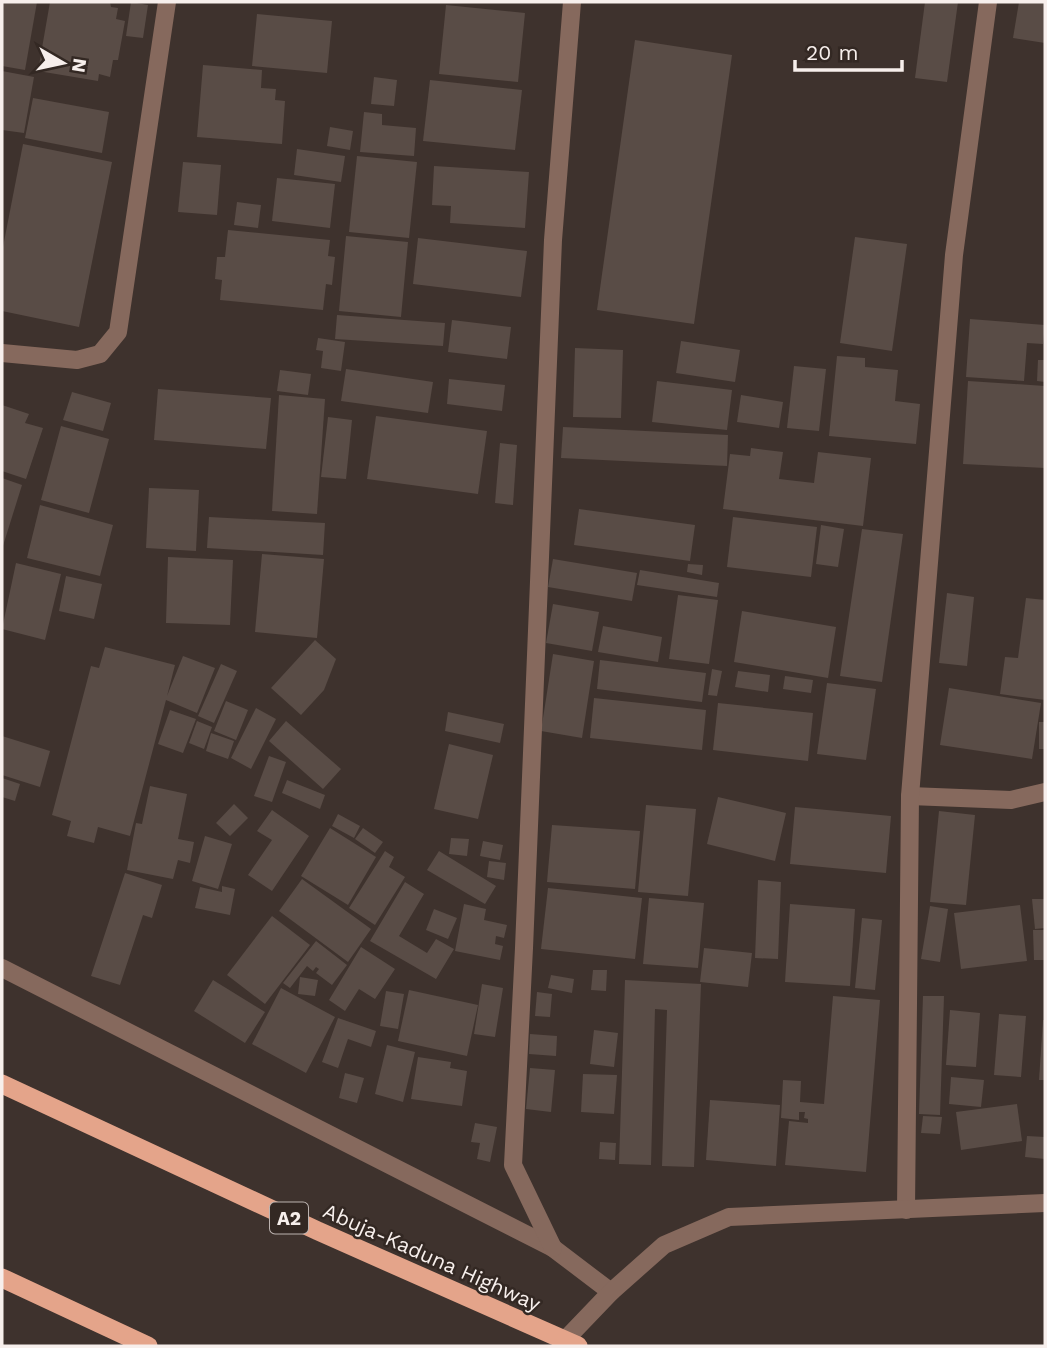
<svg xmlns="http://www.w3.org/2000/svg" width="1047" height="1348" viewBox="0 0 1047 1348" font-family="'Work Sans',sans-serif">
  <style>
    .building { fill: #594c46 }
    .lines { fill: none; stroke-linecap: round; stroke-linejoin: round }
    .minor { stroke: #86695d; stroke-width: 18 }
    .tertiary { stroke: #86695d; stroke-width: 18 }
    .trunk { stroke: #e4a48a; stroke-width: 19 }
    .labels { text-anchor: middle; dominant-baseline: central; stroke-width: 5; stroke-linejoin: round; paint-order: stroke }
    .shield { fill: #332823; stroke: #bcb3b0; stroke-width: 2 }
    .shield-label { font-size: 19px; font-weight: bold; fill: #f7efec }
    .street-label { font-size: 21px; fill: #f7efec; stroke: #332823 }
  </style>
  <rect width="100%" height="100%" fill="#3e322d"/>
  <g class="building">
    <path d="M2,2H37L25,70L2,66Z"/>
    <path d="M50,2H110L111,7L118,8L116,19L125,21L118,60H113L110,77L99,74L98,81L38,71Z"/>
    <path d="M131,2L148,5L143,38L126,36Z"/>
    <path d="M925,2H958L947,82L915,78Z"/>
    <path d="M1019,2H1045V43L1013,38Z"/>
    <path d="M446,5L525,13L518,82L439,74Z"/>
    <path d="M257,14L332,21L327,73L252,66Z"/>
    <path d="M635,40L732,55L694,324L597,310Z"/>
    <path d="M203,65L262,70L261,88L276,89L275,100L285,101L282,144L197,137Z"/>
    <path d="M2,71L34,77L24,133L2,130Z"/>
    <path d="M374,77L397,80L394,106L371,104Z"/>
    <path d="M430,80L522,90L515,150L423,141Z"/>
    <path d="M33,98L109,112L102,153L25,138Z"/>
    <path d="M364,112L382,114V125L416,128L414,156L360,152Z"/>
    <path d="M330,127L353,131L350,150L327,146Z"/>
    <path d="M23,144L112,162L79,327L2,311V252Z"/>
    <path d="M297,149L345,156L341,182L294,175Z"/>
    <path d="M357,156L417,162L409,238L349,232Z"/>
    <path d="M183,162L221,165L217,215L178,212Z"/>
    <path d="M434,166L529,172L525,228L450,223L451,206L432,205Z"/>
    <path d="M277,178L335,184L330,228L272,221Z"/>
    <path d="M237,202L261,205L258,228L234,225Z"/>
    <path d="M228,230L330,240L328,256L335,257L332,285L326,284L323,310L220,300L222,280L215,279L217,257H225Z"/>
    <path d="M346,236L408,242L401,317L339,311Z"/>
    <path d="M855,237L907,244L892,351L840,343Z"/>
    <path d="M418,238L527,251L521,297L413,284Z"/>
    <path d="M337,315L445,323L443,346L335,339Z"/>
    <path d="M970,319L1045,325L1043,344L1027,343L1024,381L966,377Z"/>
    <path d="M452,320L511,327L507,359L448,352Z"/>
    <path d="M318,338L345,342L341,371L321,368L323,351L316,350Z"/>
    <path d="M681,341L740,350L735,382L676,373Z"/>
    <path d="M575,348L623,350L621,418L573,417Z"/>
    <path d="M837,356L865,358V367L898,370L895,401L920,404L916,444L829,436Z"/>
    <path d="M1038,360H1045V382L1037,381Z"/>
    <path d="M794,366L826,369L819,431L787,428Z"/>
    <path d="M346,369L433,382L428,413L341,401Z"/>
    <path d="M280,370L311,374L308,395L277,391Z"/>
    <path d="M449,379L505,385L502,411L447,404Z"/>
    <path d="M657,381L732,390L727,430L652,422Z"/>
    <path d="M968,381L1045,386V468L963,464Z"/>
    <path d="M158,389L271,398L266,449L154,440Z"/>
    <path d="M72,392L111,403L103,431L63,420Z"/>
    <path d="M279,395L325,399L317,514L272,511Z"/>
    <path d="M741,395L783,402L779,428L737,422Z"/>
    <path d="M2,405L29,414L25,423L43,428L26,479L2,471Z"/>
    <path d="M376,416L487,431L478,494L367,479Z"/>
    <path d="M328,417L352,420L346,479L321,477Z"/>
    <path d="M61,426L109,439L89,513L41,500Z"/>
    <path d="M563,427L728,435L727,466L561,458Z"/>
    <path d="M500,443L517,445L513,505L495,503Z"/>
    <path d="M751,448L783,452L779,479L814,483L818,452L871,458L863,526L723,509L730,454L750,456Z"/>
    <path d="M2,478L22,485L2,549Z"/>
    <path d="M149,488L199,490L196,551L146,548Z"/>
    <path d="M40,505L113,525L100,576L27,558Z"/>
    <path d="M579,509L695,525L690,561L574,545Z"/>
    <path d="M209,517L325,523L323,555L207,548Z"/>
    <path d="M733,517L817,527L811,577L727,567Z"/>
    <path d="M821,525L844,529L838,567L816,564Z"/>
    <path d="M862,529L903,534L882,682L840,676Z"/>
    <path d="M262,554L324,559L317,638L255,632Z"/>
    <path d="M168,557L233,560L230,625L166,623Z"/>
    <path d="M553,559L637,573L632,601L548,587Z"/>
    <path d="M16,563L61,574L45,640L2,629Z"/>
    <path d="M688,564L703,565L702,575L687,572Z"/>
    <path d="M640,570L719,583L717,597L637,585Z"/>
    <path d="M66,576L102,584L94,619L59,611Z"/>
    <path d="M947,593L974,597L967,666L939,663Z"/>
    <path d="M678,595L718,600L709,664L669,659Z"/>
    <path d="M1026,598L1045,600V700L1000,694L1005,657L1018,658Z"/>
    <path d="M553,604L599,612L592,651L546,643Z"/>
    <path d="M742,611L836,627L828,678L734,662Z"/>
    <path d="M603,626L662,637L658,662L598,652Z"/>
    <path d="M315,640L336,659L324,690L301,715L271,688Z"/>
    <path d="M105,647L175,665L167,696L183,656L215,668L197,713L166,700L130,836L98,827L94,843L67,836L71,821L52,815L91,666L99,668Z"/>
    <path d="M553,654L594,661L582,738L541,731Z"/>
    <path d="M600,660L706,673L702,702L597,689Z"/>
    <path d="M221,664L237,671L214,723L198,716Z"/>
    <path d="M712,669L722,671L717,696L708,695Z"/>
    <path d="M738,671L770,675L768,692L735,687Z"/>
    <path d="M785,676L813,680L811,693L783,689Z"/>
    <path d="M827,683L876,689L866,760L817,754Z"/>
    <path d="M949,688L1041,703L1032,759L940,745Z"/>
    <path d="M594,698L706,710L702,750L590,738Z"/>
    <path d="M226,701L248,710L236,740L214,731Z"/>
    <path d="M718,703L813,713L808,761L713,750Z"/>
    <path d="M256,708L276,719L251,769L231,758Z"/>
    <path d="M170,710L196,719L183,753L158,744Z"/>
    <path d="M448,712L504,724L500,743L445,731Z"/>
    <path d="M197,721L212,727L204,749L189,743Z"/>
    <path d="M286,721L341,769L323,789L269,741Z"/>
    <rect x="1039" y="722" width="6" height="27"/>
    <path d="M211,733L234,741L228,759L206,751Z"/>
    <path d="M2,736L50,751L40,787L2,775Z"/>
    <path d="M449,744L493,755L478,819L434,809Z"/>
    <path d="M269,756L286,762L272,802L254,796Z"/>
    <path d="M2,778L20,784L15,801L2,797Z"/>
    <path d="M287,780L325,795L320,809L282,793Z"/>
    <path d="M150,786L187,794L178,839L194,842L190,863L178,860L173,879L127,870L136,823L142,824Z"/>
    <path d="M718,797L786,813L775,861L707,844Z"/>
    <path d="M234,804L248,818L230,836L216,823Z"/>
    <path d="M646,805L696,809L688,896L638,892Z"/>
    <path d="M795,807L891,816L886,873L790,864Z"/>
    <path d="M272,810L309,836L272,891L248,875L272,840L257,831Z"/>
    <path d="M939,811L975,815L966,905L930,902Z"/>
    <path d="M338,814L360,826L354,838L332,826Z"/>
    <path d="M552,825L640,831L635,889L547,882Z"/>
    <path d="M330,828L376,857L348,905L301,876Z"/>
    <path d="M363,828L383,842L375,853L355,839Z"/>
    <path d="M205,836L232,844L218,889L192,881Z"/>
    <path d="M451,838L469,839L467,856L449,854Z"/>
    <path d="M483,841L503,845L500,860L480,856Z"/>
    <path d="M385,851L394,857L389,867L405,877L375,925L349,908Z"/>
    <path d="M439,851L496,886L485,904L427,870Z"/>
    <path d="M489,861L506,863L504,880L487,877Z"/>
    <path d="M125,873L162,885L152,918L143,915L120,985L91,976Z"/>
    <path d="M302,879L371,929L348,962L279,911Z"/>
    <path d="M758,880L781,882L778,959L755,958Z"/>
    <path d="M405,882L424,894L399,936L427,953L436,939L454,949L436,979L370,941Z"/>
    <path d="M222,886L235,889L230,915L195,908L200,887L222,892Z"/>
    <path d="M548,888L642,898L635,959L541,949Z"/>
    <path d="M649,898L704,903L698,968L643,964Z"/>
    <path d="M1032,899H1045V928L1035,929Z"/>
    <path d="M464,904L486,909L484,920L507,925L504,938L496,936L495,944L503,946L500,960L455,951Z"/>
    <path d="M790,904L855,909L850,986L785,982Z"/>
    <path d="M1020,905L1027,961L961,969L954,913Z"/>
    <path d="M930,906L948,909L940,962L921,959Z"/>
    <path d="M434,909L457,918L448,939L426,930Z"/>
    <path d="M272,916L310,945L265,1004L227,975Z"/>
    <path d="M862,918L882,920L875,990L855,988Z"/>
    <path d="M1033,930H1045V960H1034Z"/>
    <path d="M316,941L347,965L332,985L316,973L319,969L316,967L313,971L307,966L290,988L283,983Z"/>
    <path d="M361,947L395,969L375,999L359,989L345,1011L329,1000Z"/>
    <path d="M704,948L752,953L748,987L700,982Z"/>
    <path d="M593,970H607L606,991L591,990Z"/>
    <path d="M551,975L574,979L572,993L548,988Z"/>
    <path d="M300,977L318,980L315,996L298,994Z"/>
    <path d="M213,980L265,1012L245,1043L194,1011Z"/>
    <path d="M625,980L701,984L694,1167L662,1166L667,1010L655,1009L651,1165L619,1164Z"/>
    <path d="M482,984L503,988L495,1037L474,1034Z"/>
    <path d="M281,988L335,1017L306,1073L252,1044Z"/>
    <path d="M409,990L478,1005L467,1056L398,1041Z"/>
    <path d="M386,991L404,994L398,1029L380,1026Z"/>
    <path d="M537,992L552,994L550,1017L535,1016Z"/>
    <path d="M833,996L880,1000L866,1172L785,1165L789,1121L808,1123V1119L804,1118L805,1112H799V1120L781,1118L783,1080L801,1081L800,1102L824,1104Z"/>
    <path d="M923,996H944L940,1115L919,1114Z"/>
    <path d="M950,1010L980,1013L976,1067L946,1065Z"/>
    <path d="M999,1014L1026,1016L1021,1077L994,1075Z"/>
    <path d="M338,1018L376,1031L371,1047L348,1039L338,1068L322,1062Z"/>
    <path d="M1043,1020H1045V1080H1039Z"/>
    <path d="M594,1030L618,1033L614,1067L590,1064Z"/>
    <path d="M530,1034L557,1036L556,1056L529,1054Z"/>
    <path d="M387,1045L415,1052L403,1102L375,1094Z"/>
    <path d="M418,1057L451,1062L450,1068L467,1071L462,1106L411,1099Z"/>
    <path d="M530,1068L555,1070L551,1112L526,1109Z"/>
    <path d="M345,1073L364,1078L357,1103L339,1098Z"/>
    <path d="M583,1074L617,1075L614,1114L581,1112Z"/>
    <path d="M951,1077L984,1080L981,1107L949,1104Z"/>
    <path d="M710,1100L780,1105L776,1166L706,1160Z"/>
    <path d="M1017,1104L1022,1141L961,1150L956,1112Z"/>
    <path d="M923,1116L942,1117L940,1134L921,1133Z"/>
    <path d="M475,1123L497,1127L490,1162L477,1159L480,1143L471,1142Z"/>
    <path d="M1027,1136L1045,1137V1159L1025,1157Z"/>
    <path d="M600,1142L616,1143L615,1160L599,1159Z"/>
  </g>
  <g class="lines">
    <g class="minor">
      <path d="M2,353L77,360L100,354L118,332L167,2"/>
      <path d="M910,796L1011,800L1045,792"/>
      <path d="M2,968L553,1248L611,1292"/>
      <path d="M906,1210L910,796L954,255L988,2"/>
      <path d="M553,1248L513,1165L524,948L553,240L572,2"/>
    </g>
    <path class="tertiary" d="M565,1340L611,1292L664,1245L729,1217L1045,1203"/>
    <g class="trunk">
      <path d="M2,1084L318,1231L578,1346"/>
      <path d="M2,1278L148,1346"/>
    </g>
  </g>
  <g class="labels">
    <rect class="shield" x="270" y="1202.5" width="38" height="31" rx="5"/>
    <g class="shield-label">
      <text x="289" y="1218">A2</text>
    </g>
    <g class="street-label">
      <text transform="translate(432 1257) rotate(24)">Abuja-Kaduna Highway</text>
    </g>
  </g>
  <rect width="1047" height="1348" fill="none" stroke="#f7efec" stroke-width="7"/>
  <g transform="translate(63 63) rotate(99)" stroke="#332823" stroke-width="5" paint-order="stroke">
  <path d="M0-5L12 26L0 18L-12 26Z" fill="#f7efec"/>
  <text y="-10" font-size="19" font-weight="bold" text-anchor="middle" fill="#f7efec">N</text>
  </g>
  <path d="M795 60v10h107v-10" fill="none" stroke="#f7efec" stroke-width="3.5"/>
  <text x="806" y="60" font-size="21" fill="#f7efec" stroke="#332823" stroke-width="5" paint-order="stroke">20 m</text>
</svg>
